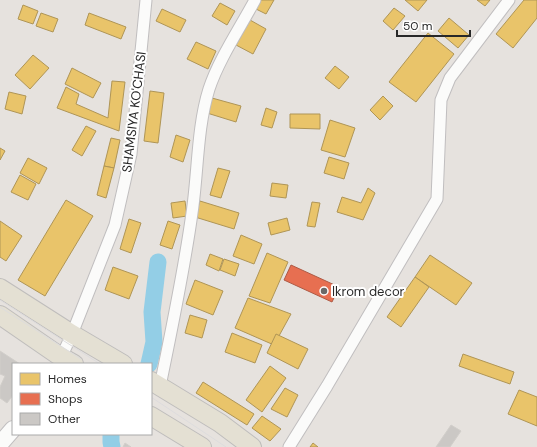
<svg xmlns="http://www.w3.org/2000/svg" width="537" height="447" viewBox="0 0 537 447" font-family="'DM Sans',sans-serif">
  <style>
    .homes { fill: #e9c46a; stroke: #af9556 }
    .shops { fill: #e76f51; stroke: #ae5a45 }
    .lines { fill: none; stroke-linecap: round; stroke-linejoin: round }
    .river { stroke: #93cee6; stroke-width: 17 }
    .building { fill: #cbc8c5; stroke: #d1ceca }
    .street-casing { stroke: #c0bebf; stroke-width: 13 }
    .secondary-casing { stroke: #c0bebf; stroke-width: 18 }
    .primary-casing { stroke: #bfbdbc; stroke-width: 20 }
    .street { stroke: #fbfbfa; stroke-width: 11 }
    .secondary { stroke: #fbfbfa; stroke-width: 16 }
    .primary { stroke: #e4e0d3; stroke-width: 18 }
    .tram { stroke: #dddcdd; stroke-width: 1 }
    .poi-dot { fill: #6a6968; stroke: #fff; stroke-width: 1.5 }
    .labels { text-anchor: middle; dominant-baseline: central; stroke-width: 4; stroke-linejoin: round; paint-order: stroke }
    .street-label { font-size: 13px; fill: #282828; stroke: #fff }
    .poi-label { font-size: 13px; fill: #282828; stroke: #fff; text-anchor: start }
  </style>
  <rect width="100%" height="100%" fill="#e6e2de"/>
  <g class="homes">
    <path d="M261,0H274L266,14L256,9Z"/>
    <path d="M405,0H427L418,11Z"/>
    <path d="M477,0H490L485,6Z"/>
    <path d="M524,0H537V18L513,48L496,34Z"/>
    <path d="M220,3L235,11L227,25L212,16Z"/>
    <path d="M23,5L38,11L33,24L18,19Z"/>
    <path d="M394,8L405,16L393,30L383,21Z"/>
    <path d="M162,9L186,20L180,32L156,21Z"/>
    <path d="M41,13L58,19L53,32L36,26Z"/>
    <path d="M89,13L126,27L121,39L85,25Z"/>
    <path d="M449,18L469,35L458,48L438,31Z"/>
    <path d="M250,20L266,29L253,54L236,45Z"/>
    <path d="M428,33L454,54L416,102L389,82Z"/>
    <path d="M196,42L216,51L208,69L187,59Z"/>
    <path d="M33,55L49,68L30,89L15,75Z"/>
    <path d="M335,66L349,77L339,89L325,78Z"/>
    <path d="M72,68L101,83L93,98L65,84Z"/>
    <path d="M112,81L125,82L119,131L57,108L66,87L79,94L76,104L108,118Z"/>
    <path d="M150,91L164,93L158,143L144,141Z"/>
    <path d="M9,92L26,96L22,114L5,109Z"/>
    <path d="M383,96L393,106L380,120L370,110Z"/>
    <path d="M212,98L241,106L236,122L207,113Z"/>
    <path d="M266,108L277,112L272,128L261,125Z"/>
    <path d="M290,114H320V129L290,128Z"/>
    <path d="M330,120L355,128L345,157L321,150Z"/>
    <path d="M86,126L96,131L82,156L72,150Z"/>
    <path d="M176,135L190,140L183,162L170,157Z"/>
    <path d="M111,138L120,140L114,168L104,166Z"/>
    <path d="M0,148L5,151L0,160Z"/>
    <path d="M329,157L349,163L344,179L324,173Z"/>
    <path d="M28,158L47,168L39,184L20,173Z"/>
    <path d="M104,166L114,168L106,198L97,195Z"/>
    <path d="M218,168L230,171L221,198L210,195Z"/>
    <path d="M20,175L36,184L28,200L11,192Z"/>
    <path d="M272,183L288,185L286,198L270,196Z"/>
    <path d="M368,188L375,193L363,220L337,212L342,197L361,203Z"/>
    <path d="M66,200L93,216L45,296L18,280Z"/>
    <path d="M185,201L187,216L173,218L171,203Z"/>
    <path d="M200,201L239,213L234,229L195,217Z"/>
    <path d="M312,202L320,203L315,227L307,226Z"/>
    <path d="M287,218L290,230L271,235L268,223Z"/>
    <path d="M129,219L141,223L131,253L120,249Z"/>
    <path d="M0,221L22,236L6,261L0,257Z"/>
    <path d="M168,221L180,225L172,249L160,245Z"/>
    <path d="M241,235L262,244L254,264L233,256Z"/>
    <path d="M267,253L288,262L270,303L249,296Z"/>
    <path d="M210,254L223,259L219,271L206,265Z"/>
    <path d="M430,255L472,283L456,305L415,277Z"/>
    <path d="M224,259L239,264L235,276L220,270Z"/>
    <path d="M113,267L138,276L129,299L105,290Z"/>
    <path d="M415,277L429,287L401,327L387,317Z"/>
    <path d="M195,280L223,291L213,315L186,304Z"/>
    <path d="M248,298L291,314L274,345L235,328Z"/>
    <path d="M190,315L207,320L202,338L185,333Z"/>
    <path d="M232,333L262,345L255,363L225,352Z"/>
    <path d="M276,334L308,349L298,369L267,353Z"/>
    <path d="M463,354L514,372L510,384L459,366Z"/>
    <path d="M270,366L286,378L262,412L246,400Z"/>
    <path d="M203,382L254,414L247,425L196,393Z"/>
    <path d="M285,388L298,395L287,417L271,409Z"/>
    <path d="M519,390L537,397V426L508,414Z"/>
    <path d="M262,416L281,429L270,441L252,428Z"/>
    <path d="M313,443L318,447H310Z"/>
  </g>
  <path class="shops" d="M291,265L339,287L332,302L284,280Z"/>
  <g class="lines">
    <g class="river">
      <path d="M149,364L154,342L152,312L158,262"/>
      <path d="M111,434V442L112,447"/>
    </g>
  </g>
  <g class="building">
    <path d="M0,351L20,364H13V395L7,403L0,398V387L5,376L0,374Z"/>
    <path d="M451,425L461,431L450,447H436Z"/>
    <path d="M125,443L131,447H123Z"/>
  </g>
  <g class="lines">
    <defs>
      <g id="street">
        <path d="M58,355L65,349L72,334L115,225L131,154L146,0"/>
        <path d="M160,386C172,328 184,271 192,213C198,173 197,127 209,89C219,59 240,28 255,0"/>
        <path d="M289,447L327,386L437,199L441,100L450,78L509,0"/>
      </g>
      <path id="secondary" d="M0,444L13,429"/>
      <g id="primary">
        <path d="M0,288L72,334L123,364"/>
        <path d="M0,315L58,355L74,364"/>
        <path d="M151,381L220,423L252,447"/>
        <path d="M151,416L202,447"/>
      </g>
    </defs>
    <use href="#street" class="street-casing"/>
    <use href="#secondary" class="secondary-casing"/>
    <use href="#primary" class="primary-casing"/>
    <use href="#street" class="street"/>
    <use href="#secondary" class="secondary"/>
    <use href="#primary" class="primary"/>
    <g class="tram">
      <path d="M0,300L100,364"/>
      <path d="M0,307L81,359"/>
      <path d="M151,397L226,447"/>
    </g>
  </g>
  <circle class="poi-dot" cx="324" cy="291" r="4"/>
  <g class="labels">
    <g class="street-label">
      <text transform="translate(134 112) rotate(-83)">SHAMSIYA KO'CHASI</text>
    </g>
    <g class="poi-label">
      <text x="332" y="291">Ikrom decor</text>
    </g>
  </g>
  <rect x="12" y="363" width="140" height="72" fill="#ffffff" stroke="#a9a9a9"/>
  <rect x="20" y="373" width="20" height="12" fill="#e9c46a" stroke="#a9a9a9"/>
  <text x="48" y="383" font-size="12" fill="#282828">Homes</text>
  <rect x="20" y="393" width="20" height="12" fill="#e76f51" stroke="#a9a9a9"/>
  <text x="48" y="403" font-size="12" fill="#282828">Shops</text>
  <rect x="20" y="413" width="20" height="12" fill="#cbc8c5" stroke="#a9a9a9"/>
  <text x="48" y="423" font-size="12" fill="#282828">Other</text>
  <path d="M397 30v6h73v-6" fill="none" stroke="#282828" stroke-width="2"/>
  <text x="403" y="30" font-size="12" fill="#282828" stroke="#ffffff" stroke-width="3" paint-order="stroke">50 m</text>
</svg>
